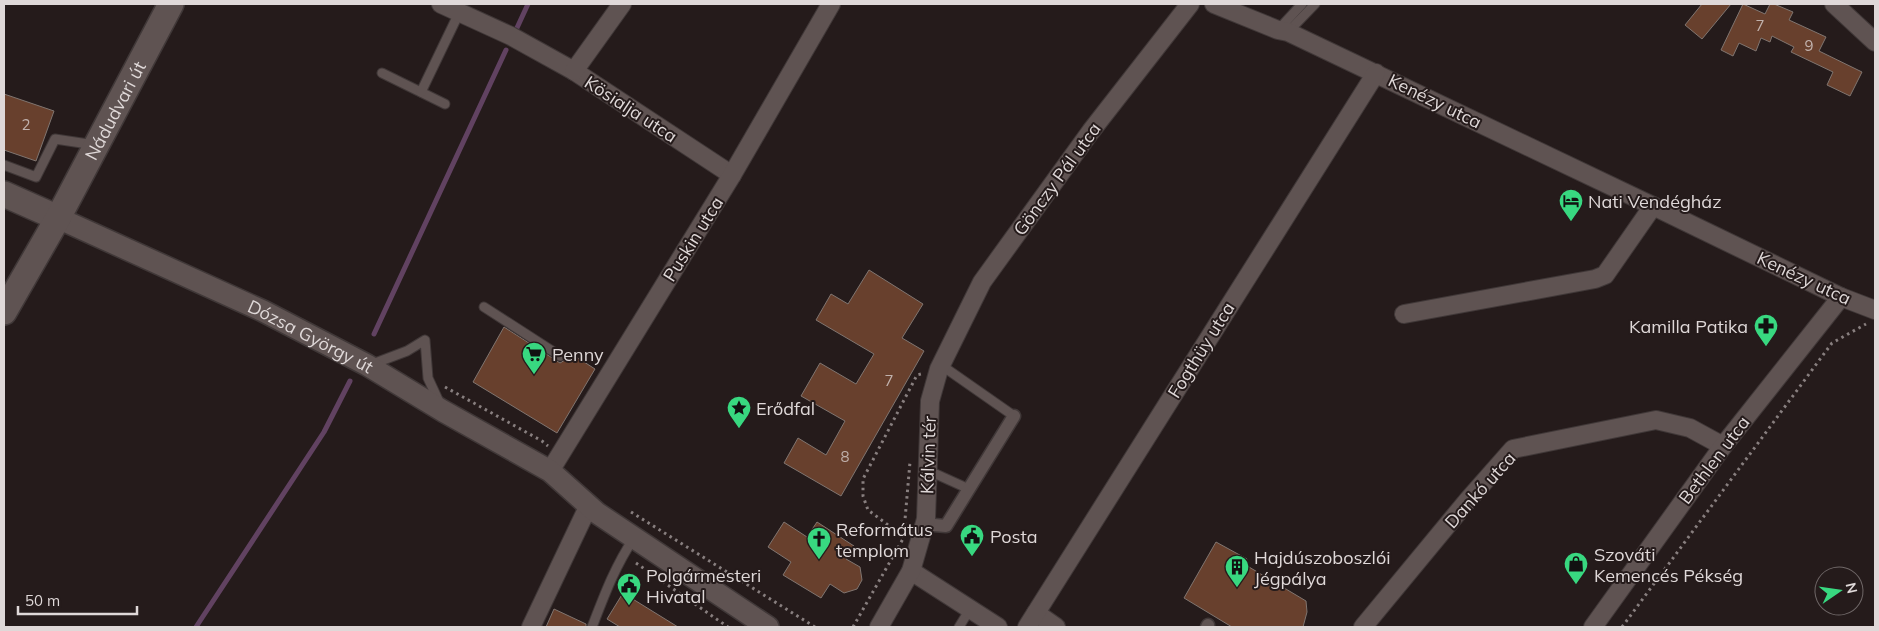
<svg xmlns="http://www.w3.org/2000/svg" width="1879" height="631" viewBox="0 0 1879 631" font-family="Mulish,sans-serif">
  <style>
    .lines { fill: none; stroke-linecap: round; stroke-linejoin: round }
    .stream { stroke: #614261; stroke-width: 5 }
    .building { fill: #68402d; stroke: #807570 }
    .service-casing { stroke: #403838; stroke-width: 11 }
    .pedestrian-casing { stroke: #403838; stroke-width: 15 }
    .minor-casing { stroke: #403838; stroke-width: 20 }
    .tertiary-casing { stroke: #403838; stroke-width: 24 }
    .secondary-casing { stroke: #403838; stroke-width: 28 }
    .path { stroke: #887f7f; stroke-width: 3; stroke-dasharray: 2.5 4; stroke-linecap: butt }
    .service { stroke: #5f5352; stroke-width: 9 }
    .pedestrian { stroke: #5f5352; stroke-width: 12 }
    .minor { stroke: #5f5352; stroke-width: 18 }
    .tertiary { stroke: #5f5352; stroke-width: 21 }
    .secondary { stroke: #5f5352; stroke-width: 25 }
    .labels { text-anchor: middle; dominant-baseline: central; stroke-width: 4; stroke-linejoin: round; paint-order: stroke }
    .number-label { font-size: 15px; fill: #c1b2ad }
    .street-label { font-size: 18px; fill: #dfd8d8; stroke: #251b1b }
    .poi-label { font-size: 18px; fill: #dfd8d8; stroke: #251b1b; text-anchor: start }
  </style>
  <rect width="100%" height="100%" fill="#251b1b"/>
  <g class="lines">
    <g class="stream">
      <path d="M516,30L528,4"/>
      <path d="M374,334L506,50"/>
      <path d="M196,627L324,432L350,381"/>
    </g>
  </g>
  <g class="building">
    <path d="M1702,4H1731L1702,39L1685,25Z"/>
    <path d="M1743,4L1765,14L1770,4H1774L1793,12L1789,20L1826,37L1819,51L1862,72L1850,96L1827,85L1833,72L1791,52L1794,47L1772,36L1770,42L1761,38L1756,51L1739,43L1733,56L1721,50Z"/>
    <path d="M4,94L54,111L36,161L4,150Z"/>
    <path d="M869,270L923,304L902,338L924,351L841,496L784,463L798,438L826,455L845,421L801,396L820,363L856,384L874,354L816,320L831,294L848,304Z"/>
    <path d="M504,327L557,361L560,363L565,360L567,351L595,369L557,433L473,382Z"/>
    <path d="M784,522L807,537L817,522L854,546L846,559L860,567L862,580L857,589L844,593L830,584L821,598L783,575L791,562L768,547Z"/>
    <path d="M1216,542L1247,559L1244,564L1306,601L1307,612L1303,627H1232L1184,598Z"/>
    <path d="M623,593L678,627H620L607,619Z"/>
    <path d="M554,609L586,624V627H546Z"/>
  </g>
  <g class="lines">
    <defs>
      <g id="service">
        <path d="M1278,30L1302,4"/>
        <path d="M1288,32L1315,4"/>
        <path d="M382,73L445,104"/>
        <path d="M421,92L459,13"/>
        <path d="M4,165L36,177L55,139L95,145"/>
        <path d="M484,307L560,356"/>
        <path d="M370,365L407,351L425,340L428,378L440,404"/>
        <path d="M941,365L1014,416"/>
        <path d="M927,470L969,489"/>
        <path d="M592,627C604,596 615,566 634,538"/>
        <path d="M959,627L970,609"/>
      </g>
      <g id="pedestrian">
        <path d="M934,525L946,526L1014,416"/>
        <path d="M1207,627L1208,625"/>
      </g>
      <g id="minor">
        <path d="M441,4L511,36L574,71L732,175"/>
        <path d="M1214,4L1278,30L1288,32L1653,206L1841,297L1875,310"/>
        <path d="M1834,4L1875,42"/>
        <path d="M574,71L622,4"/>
        <path d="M1404,314L1595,279L1605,275L1653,206"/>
        <path d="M550,471L732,175L831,4"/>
        <path d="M911,571L998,627"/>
        <path d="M1036,613L1056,627"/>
        <path d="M531,627L588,507"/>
        <path d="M879,627L911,571L926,519L930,401L939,369L982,282L1091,131L1190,4"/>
        <path d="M1027,627L1376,73"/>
        <path d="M1363,627L1468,500L1513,449L1656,420L1690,428L1723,446"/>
        <path d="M1593,627L1723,446L1841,297"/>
      </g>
      <g id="tertiary">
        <path id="s1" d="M58,218L263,311L367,365L443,411L550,471L597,513L768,627"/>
      </g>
      <g id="secondary">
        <path d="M4,194L58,218"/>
        <path id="s2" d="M4,312L58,218L171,4"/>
      </g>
    </defs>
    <use href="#service" class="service-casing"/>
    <use href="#pedestrian" class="pedestrian-casing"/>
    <use href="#minor" class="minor-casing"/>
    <use href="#tertiary" class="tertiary-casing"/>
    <use href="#secondary" class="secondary-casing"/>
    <g class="path">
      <path d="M445,387L542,441L548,446"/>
      <path d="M631,512L815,627"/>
      <path d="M904,531L910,462"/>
      <path d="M636,563L728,627"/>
      <path d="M853,627L904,537L868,510L863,496V479L917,375L921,374"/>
      <path d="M1622,627L1832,343L1866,324"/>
    </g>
    <use href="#service" class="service"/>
    <use href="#pedestrian" class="pedestrian"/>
    <use href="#minor" class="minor"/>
    <use href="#tertiary" class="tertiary"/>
    <use href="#secondary" class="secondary"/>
  </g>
  <defs>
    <symbol id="hotel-pin" viewBox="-11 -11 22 30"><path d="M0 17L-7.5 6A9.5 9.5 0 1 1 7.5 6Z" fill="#38d880" stroke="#251b1b"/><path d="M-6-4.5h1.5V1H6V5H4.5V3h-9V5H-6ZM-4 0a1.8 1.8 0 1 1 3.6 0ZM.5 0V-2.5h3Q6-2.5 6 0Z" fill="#111"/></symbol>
    <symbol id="pharmacy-pin" viewBox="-11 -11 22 30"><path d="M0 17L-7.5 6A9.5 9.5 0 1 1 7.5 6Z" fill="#38d880" stroke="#251b1b"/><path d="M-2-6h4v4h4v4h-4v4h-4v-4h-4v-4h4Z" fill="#111"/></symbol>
    <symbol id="supermarket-pin" viewBox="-11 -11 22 30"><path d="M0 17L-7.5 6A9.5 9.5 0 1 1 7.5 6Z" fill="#38d880" stroke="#251b1b"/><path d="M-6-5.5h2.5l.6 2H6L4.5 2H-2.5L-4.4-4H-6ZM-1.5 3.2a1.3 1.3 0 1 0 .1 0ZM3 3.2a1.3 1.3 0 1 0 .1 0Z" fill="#111"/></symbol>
    <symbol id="sight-pin" viewBox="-11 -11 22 30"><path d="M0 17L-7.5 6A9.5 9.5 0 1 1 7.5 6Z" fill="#38d880" stroke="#251b1b"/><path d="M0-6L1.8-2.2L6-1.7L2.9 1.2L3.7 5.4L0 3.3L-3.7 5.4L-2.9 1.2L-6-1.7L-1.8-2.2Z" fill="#111"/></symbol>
    <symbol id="civic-pin" viewBox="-11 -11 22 30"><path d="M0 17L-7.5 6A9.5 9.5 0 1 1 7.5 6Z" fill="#38d880" stroke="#251b1b"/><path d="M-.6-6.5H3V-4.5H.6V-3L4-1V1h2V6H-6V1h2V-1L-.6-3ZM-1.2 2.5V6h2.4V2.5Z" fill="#111"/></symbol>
    <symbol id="church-pin" viewBox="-11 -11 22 30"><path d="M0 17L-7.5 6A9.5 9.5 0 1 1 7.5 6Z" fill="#38d880" stroke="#251b1b"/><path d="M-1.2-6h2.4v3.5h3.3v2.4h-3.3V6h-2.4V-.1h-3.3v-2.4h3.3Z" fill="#111"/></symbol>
    <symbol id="shop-pin" viewBox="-11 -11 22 30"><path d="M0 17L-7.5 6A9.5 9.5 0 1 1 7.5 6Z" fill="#38d880" stroke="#251b1b"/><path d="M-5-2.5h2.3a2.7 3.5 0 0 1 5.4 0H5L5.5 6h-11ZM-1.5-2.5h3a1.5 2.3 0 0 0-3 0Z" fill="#111"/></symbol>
    <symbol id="building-pin" viewBox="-11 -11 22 30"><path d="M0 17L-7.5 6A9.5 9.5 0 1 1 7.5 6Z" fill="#38d880" stroke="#251b1b"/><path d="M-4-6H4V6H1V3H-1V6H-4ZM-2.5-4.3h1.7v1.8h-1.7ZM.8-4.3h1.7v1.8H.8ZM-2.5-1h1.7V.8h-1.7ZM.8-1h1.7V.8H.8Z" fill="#111"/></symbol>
  </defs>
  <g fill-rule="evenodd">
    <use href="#hotel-pin" x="1557" y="187" width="28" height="38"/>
    <use href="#pharmacy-pin" x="1752" y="312" width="28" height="38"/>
    <use href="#supermarket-pin" x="520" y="340" width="28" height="38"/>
    <use href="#sight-pin" x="725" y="394" width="28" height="38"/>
    <use href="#civic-pin" x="958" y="522" width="28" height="38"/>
    <use href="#church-pin" x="805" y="525" width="28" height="38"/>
    <use href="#shop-pin" x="1562" y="550" width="28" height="38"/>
    <use href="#building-pin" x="1223" y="553" width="28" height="38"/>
    <use href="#civic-pin" x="615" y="571" width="28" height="38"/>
  </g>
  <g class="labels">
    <g class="number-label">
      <text x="1760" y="25">7</text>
      <text x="1809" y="45">9</text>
      <text x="26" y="124">2</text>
      <text x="889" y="380">7</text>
      <text x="845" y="456">8</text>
    </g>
    <g class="street-label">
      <text transform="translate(1435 101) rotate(26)">Kenézy utca</text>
      <text transform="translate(631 109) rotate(33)">Kösialja utca</text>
      <text stroke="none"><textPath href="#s2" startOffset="230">Nádudvari út</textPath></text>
      <text transform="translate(1057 179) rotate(-54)">Gönczy Pál utca</text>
      <text transform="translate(693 239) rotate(-58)">Puskin utca</text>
      <text transform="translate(1804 278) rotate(25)">Kenézy utca</text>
      <text stroke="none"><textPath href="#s1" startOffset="279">Dózsa György út</textPath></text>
      <text transform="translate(1201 350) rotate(-58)">Fogthüy utca</text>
      <text transform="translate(928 455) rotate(-88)">Kálvin tér</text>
      <text transform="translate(1714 460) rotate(-53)">Bethlen utca</text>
      <text transform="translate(1480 490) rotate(-48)">Dankó utca</text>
    </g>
    <g class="poi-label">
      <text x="1588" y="201">Nati Vendégház</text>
      <text x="1748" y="326" text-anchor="end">Kamilla Patika</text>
      <text x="552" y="354">Penny</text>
      <text x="756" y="408">Erődfal</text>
      <text x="836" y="529">Református<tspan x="836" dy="21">templom</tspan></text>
      <text x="990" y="536">Posta</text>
      <text x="1594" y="554">Szováti<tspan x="1594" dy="21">Kemencés Pékség</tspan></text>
      <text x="1254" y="557">Hajdúszoboszlói<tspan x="1254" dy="21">Jégpálya</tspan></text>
      <text x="646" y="575">Polgármesteri<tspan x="646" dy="21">Hivatal</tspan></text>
    </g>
  </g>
  <rect width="1879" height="631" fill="none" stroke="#dfd8d8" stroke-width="10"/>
  <g transform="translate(1839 591) rotate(77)"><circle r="24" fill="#251b1b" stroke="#6f6767"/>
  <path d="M0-4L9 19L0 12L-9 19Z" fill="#38d880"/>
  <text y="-8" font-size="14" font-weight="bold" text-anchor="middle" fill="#dfd8d8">N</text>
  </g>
  <path d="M18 606v8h119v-8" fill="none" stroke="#dfd8d8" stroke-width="2.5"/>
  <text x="25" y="606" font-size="15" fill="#dfd8d8" stroke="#251b1b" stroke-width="4" paint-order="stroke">50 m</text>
</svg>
